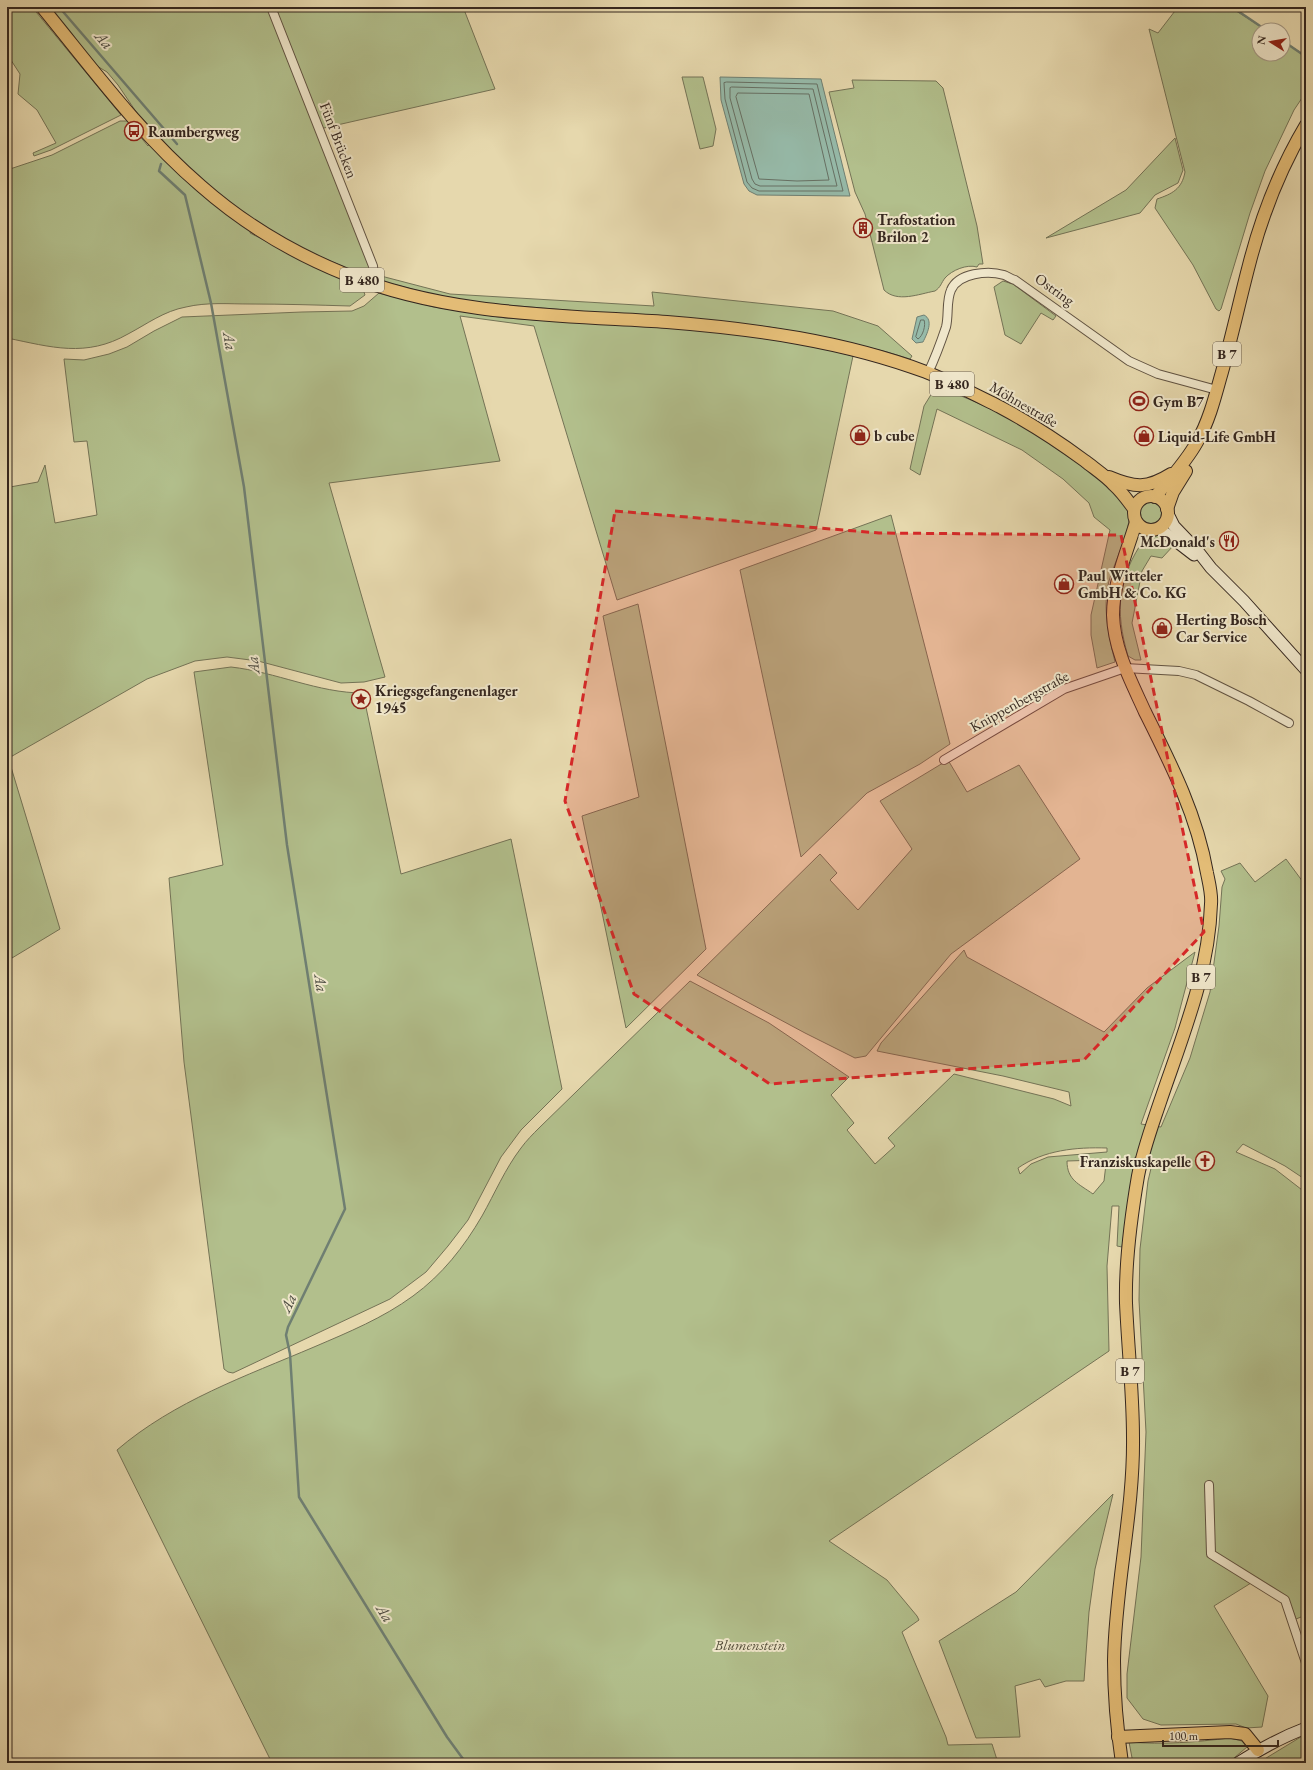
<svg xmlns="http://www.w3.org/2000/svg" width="1313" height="1770" viewBox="0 0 1313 1770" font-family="'EB Garamond',serif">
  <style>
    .green { fill: #b2bf8c; stroke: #747356; fill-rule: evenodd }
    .water { fill: #96baa9; stroke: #6f7f72 }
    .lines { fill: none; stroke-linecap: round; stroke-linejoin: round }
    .shore { stroke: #667064; stroke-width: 1 }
    .stream { stroke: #6f7f72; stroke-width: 2.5 }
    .street-casing { stroke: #615342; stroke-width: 10 }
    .secondary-casing { stroke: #35271f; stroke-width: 13 }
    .primary-casing { stroke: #35271f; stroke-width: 14 }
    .street { stroke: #efe6ca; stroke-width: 8 }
    .secondary { stroke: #efe6ca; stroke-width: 11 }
    .primary { stroke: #e3bc76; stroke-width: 12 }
    .marked { fill: #d62828; fill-opacity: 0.2; stroke: #d62828; stroke-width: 3; stroke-dasharray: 8 5; stroke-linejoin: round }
    .labels { text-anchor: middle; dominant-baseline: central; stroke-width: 4; stroke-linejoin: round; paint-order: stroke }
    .shield { fill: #efe6ca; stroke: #6d6052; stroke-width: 1 }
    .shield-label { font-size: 14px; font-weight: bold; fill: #35271f }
    .poi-label { font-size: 15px; font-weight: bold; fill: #35271f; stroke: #efe6ca; text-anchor: start }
    .street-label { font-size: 15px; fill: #35271f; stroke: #efe6ca }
    .park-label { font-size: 15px; font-style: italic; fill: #544d3a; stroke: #efe6ca }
    .water-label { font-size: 16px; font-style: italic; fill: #4d4c42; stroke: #efe6ca }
  </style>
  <rect width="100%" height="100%" fill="#e6d8ad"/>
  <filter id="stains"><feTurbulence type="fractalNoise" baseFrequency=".005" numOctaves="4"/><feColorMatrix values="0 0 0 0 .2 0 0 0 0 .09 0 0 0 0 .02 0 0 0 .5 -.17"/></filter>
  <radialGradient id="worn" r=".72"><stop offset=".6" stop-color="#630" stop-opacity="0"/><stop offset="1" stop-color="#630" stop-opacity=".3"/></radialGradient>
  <g class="green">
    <path d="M7,7H32L121,115L51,150L34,156L33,153L56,143L37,110L18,94L20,74L7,54Z"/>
    <path d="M47,7H463L495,89L324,128L318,132L372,273L367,277L294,245L254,221L250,233L337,277L362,286L365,295L350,306C317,305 283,304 250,304C229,304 207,302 186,307C164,311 147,324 128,334C86,358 51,347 7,338V170L52,155L120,121H127L148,146L152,132L141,119L118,85L107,72L92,63Z"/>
    <path d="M1178,7H1230L1266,30H1259V54H1283V41L1306,56V92L1294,110L1265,171L1250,213L1221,309L1219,311L1216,309L1193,265L1155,208L1157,199C1172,194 1182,189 1185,172L1149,29L1158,33Z"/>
    <path d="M682,77H703L716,129L713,146L700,149Z"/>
    <path d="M852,80L936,81L943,88L977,226L983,264H979L977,267C967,264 952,270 945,278C941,283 941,287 935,291C919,294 897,303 884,290L865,214L855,192L829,92L854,88Z"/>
    <path d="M1175,138L1183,170L1178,183L1155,195L1140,213L1046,238L1126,190Z"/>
    <path d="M381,276L450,294L654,306L652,292L833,311L878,326L912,356L910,359L887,352L830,338L769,327L458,301L381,281Z"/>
    <path d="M1003,281L1013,284L1056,316L1053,320L1041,313L1021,344L1005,335L994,287Z"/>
    <path d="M379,293L434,307L505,318L674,328L746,334L830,350L853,356L816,530L617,600L534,326L460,316L500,461L329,483L385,677L364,682L341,683L258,661L227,657L195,661L147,679L7,759V484L10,487L38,482L45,465L55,523L97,515L87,441L74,442L64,359L84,360L109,354L127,347L154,331L182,317L302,312L352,311L364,306Z"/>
    <path d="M941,389C996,406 1045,439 1091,473C1102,481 1126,497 1129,511C1132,528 1114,563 1109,581C1102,608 1109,636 1115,662L1097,668L1091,635V615L1110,530L1094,517L1089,503L1063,479L1022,450L937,409L920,475L910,469L924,406L932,393Z"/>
    <circle cx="1151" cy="513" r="13"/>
    <path d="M891,515L950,744L920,764L867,793L801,857L740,570Z"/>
    <path d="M1160,535L1174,545L1162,558L1151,556L1142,571L1132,623L1141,660H1135L1128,656C1115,611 1117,578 1145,538Z"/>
    <path d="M638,604L706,949L626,1028L582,816L639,797L603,616Z"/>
    <path d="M231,667C276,672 318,693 363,693L401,874L511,839L562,1089L521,1130L501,1157L468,1220L448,1246L426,1272L390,1299L233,1373L228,1372L224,1369L184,1062L169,878L223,865L194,672Z"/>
    <path d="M948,760L967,792L1019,765L1080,859L951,954L866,1056L855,1058L805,1033L697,975L820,854L837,873L830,880L858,910L912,849L880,801Z"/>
    <path d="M11,767L60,929L12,958L7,940V769Z"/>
    <path d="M1286,859L1303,882L1306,880V1180L1285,1166L1243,1144L1236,1152L1275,1169L1306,1193V1615L1296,1619L1288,1598L1251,1583L1214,1606L1268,1696L1262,1727L1246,1728L1236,1724L1161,1725L1143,1719L1127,1698V1674L1141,1557L1146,1432L1139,1300L1140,1249L1148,1181L1153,1160L1135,1157L1122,1247L1117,1246L1119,1206H1112L1107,1266L1109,1351L829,1541L887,1580L917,1616L919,1620L902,1632L946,1737L948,1745L992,1744L998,1763H272L117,1450C174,1401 246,1376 314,1347C349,1332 383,1318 413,1296C442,1275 464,1247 482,1216C495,1193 505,1169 521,1148C526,1141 533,1134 539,1128L690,981L769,1023L849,1077L831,1095L854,1123L847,1130L875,1164L895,1146L888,1138L954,1074L1054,1099L1071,1106L1069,1092L1003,1076L877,1051L881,1043L964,950L967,957L1104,1032L1147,988L1195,952L1175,1028L1141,1124L1161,1127L1190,1058L1210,992L1219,926L1222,887L1225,879L1221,871L1240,863L1255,882ZM1107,1148V1152L1048,1157L1031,1164L1020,1174L1018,1168C1044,1150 1076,1147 1107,1148ZM1099,1160L1106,1164L1104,1181L1093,1194C1079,1184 1067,1180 1067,1161Z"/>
    <path d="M1113,1494L1095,1569L1089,1612L1084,1681H1066L1045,1687L1040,1679L1015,1686L1020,1737L976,1738L939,1641L1016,1592Z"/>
    <path d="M1306,1734V1763H1258L1304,1735Z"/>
    <path d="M1230,1738L1242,1741L1247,1747L1228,1763H1133L1129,1742C1163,1745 1196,1742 1230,1738Z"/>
  </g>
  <g class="water">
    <path d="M720,77L821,79L850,196L757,195L749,191L744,184L721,100Z"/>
    <path d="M924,315C934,320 927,334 923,342L916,343L912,339L917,317Z"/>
  </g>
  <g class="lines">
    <g class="shore">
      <path d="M727,82L817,84L843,191H759L752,188L747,182L725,99L724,83Z"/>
      <path d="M732,87L813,89L837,186H760L755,184L752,179L730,98V88Z"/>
      <path d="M738,93L809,94L829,180L797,181L759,179L736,97Z"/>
      <path d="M921,320H924C926,325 923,336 918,339L916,337Z"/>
    </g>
    <g class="stream">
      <path d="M59,7L177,144"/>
      <path d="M1232,7L1266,30"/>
      <path d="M1283,41L1302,54H1306"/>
      <path d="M161,164L159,171L185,195L211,303L244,487L287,845L345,1209L288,1327L286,1335L290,1354L299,1497L447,1737L466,1763"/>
    </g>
    <defs>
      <g id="street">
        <path d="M271,7L373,266L375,285"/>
        <path d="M928,373C935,358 941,342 946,327C949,315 946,301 951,290C958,273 988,270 1004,275C1007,276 1011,279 1015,280L1129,361L1158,374L1217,390"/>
        <path d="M944,760L1064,689L1125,668L1179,671L1196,675L1249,701L1289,723"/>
        <path d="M1209,1485L1211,1554L1285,1600L1306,1663"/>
      </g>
      <g id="secondary">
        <path d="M1168,514L1174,526L1197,550L1211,568L1244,601L1306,670"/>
        <path d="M1159,528L1194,555"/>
        <path d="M1238,1763C1260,1749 1282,1737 1306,1728"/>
      </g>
      <g id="primary">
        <path d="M42,7C92,68 140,134 201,186C243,223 293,253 345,274C448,316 559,315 667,322C755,329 843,341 926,372C951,382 976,395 1000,407C1030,423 1058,441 1085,461C1095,469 1106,476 1114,485C1122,492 1128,501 1134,509"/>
        <path d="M1109,477C1135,488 1147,489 1171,474"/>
        <circle cx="1151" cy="513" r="17"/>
        <path d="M1155,497C1170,479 1186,462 1197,442C1208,423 1214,401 1220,379C1231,341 1239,303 1249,265C1261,218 1281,167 1306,125"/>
        <path d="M1167,509L1173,492L1186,471"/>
        <path d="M1118,1737L1230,1732L1245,1734L1258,1750"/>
        <path d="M1122,1763C1117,1729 1114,1695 1114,1661C1115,1586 1134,1512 1133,1437C1133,1393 1128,1348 1126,1303C1125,1260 1131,1217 1138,1176C1143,1150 1152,1126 1160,1102C1182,1037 1209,973 1211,904C1212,894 1209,883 1207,873C1197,815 1171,764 1145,712C1131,681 1114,650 1113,615C1113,583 1127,552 1136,522"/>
      </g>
    </defs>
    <use href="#street" class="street-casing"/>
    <use href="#secondary" class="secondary-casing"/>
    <use href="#primary" class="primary-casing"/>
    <use href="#street" class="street"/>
    <use href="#secondary" class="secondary"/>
    <use href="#primary" class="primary"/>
  </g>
  <path class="marked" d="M615,511L879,533L1121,535L1204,932L1084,1060L770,1084L634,994L565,801Z"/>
  <defs>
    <symbol id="bus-ring" viewBox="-11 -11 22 22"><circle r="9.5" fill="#efe6ca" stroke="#8f2418" stroke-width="1.5"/><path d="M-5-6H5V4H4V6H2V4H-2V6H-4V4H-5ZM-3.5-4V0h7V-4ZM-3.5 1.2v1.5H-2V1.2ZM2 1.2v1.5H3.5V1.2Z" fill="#8f2418"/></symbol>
    <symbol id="building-ring" viewBox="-11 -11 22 22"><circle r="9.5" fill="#efe6ca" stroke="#8f2418" stroke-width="1.5"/><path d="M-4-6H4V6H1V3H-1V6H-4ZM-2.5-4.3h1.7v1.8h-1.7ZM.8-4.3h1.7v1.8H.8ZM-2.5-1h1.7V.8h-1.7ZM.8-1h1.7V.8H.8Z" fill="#8f2418"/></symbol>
    <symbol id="stadium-ring" viewBox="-11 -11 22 22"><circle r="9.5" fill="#efe6ca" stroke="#8f2418" stroke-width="1.5"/><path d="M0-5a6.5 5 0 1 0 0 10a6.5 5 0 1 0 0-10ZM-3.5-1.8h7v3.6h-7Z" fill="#8f2418"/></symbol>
    <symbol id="shop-ring" viewBox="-11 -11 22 22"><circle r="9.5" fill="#efe6ca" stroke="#8f2418" stroke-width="1.5"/><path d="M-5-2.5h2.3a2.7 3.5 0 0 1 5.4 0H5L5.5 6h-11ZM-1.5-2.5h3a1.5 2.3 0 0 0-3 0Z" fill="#8f2418"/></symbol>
    <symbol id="restaurant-ring" viewBox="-11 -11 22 22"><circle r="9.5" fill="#efe6ca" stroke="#8f2418" stroke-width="1.5"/><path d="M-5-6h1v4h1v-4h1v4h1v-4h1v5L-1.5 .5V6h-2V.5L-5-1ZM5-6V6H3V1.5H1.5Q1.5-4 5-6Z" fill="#8f2418"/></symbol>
    <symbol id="sight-ring" viewBox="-11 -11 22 22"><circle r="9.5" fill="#efe6ca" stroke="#8f2418" stroke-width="1.5"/><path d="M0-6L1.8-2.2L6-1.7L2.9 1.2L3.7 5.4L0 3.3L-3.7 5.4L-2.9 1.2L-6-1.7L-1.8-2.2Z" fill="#8f2418"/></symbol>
    <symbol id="church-ring" viewBox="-11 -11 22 22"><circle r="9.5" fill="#efe6ca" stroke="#8f2418" stroke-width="1.5"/><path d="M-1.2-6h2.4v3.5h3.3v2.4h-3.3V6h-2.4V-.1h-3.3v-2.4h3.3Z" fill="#8f2418"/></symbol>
  </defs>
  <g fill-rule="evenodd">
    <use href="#bus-ring" x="123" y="120" width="22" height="22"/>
    <use href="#building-ring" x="852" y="217" width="22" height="22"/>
    <use href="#stadium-ring" x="1128" y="390" width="22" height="22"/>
    <use href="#shop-ring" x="849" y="424" width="22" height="22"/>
    <use href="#shop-ring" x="1133" y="425" width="22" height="22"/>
    <use href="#restaurant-ring" x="1218" y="530" width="22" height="22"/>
    <use href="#shop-ring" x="1053" y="573" width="22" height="22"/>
    <use href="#shop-ring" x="1151" y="617" width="22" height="22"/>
    <use href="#sight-ring" x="350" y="688" width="22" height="22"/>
    <use href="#church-ring" x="1194" y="1150" width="22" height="22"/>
  </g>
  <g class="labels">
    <g class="shield">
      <rect x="340" y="268" width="44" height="24" rx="3"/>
      <rect x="1213" y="342" width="28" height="24" rx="3"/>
      <rect x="930" y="372" width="44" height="24" rx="3"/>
      <rect x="1187" y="965" width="28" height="24" rx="3"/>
      <rect x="1116" y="1359" width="28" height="24" rx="3"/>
    </g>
    <g class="shield-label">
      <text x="362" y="280">B 480</text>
      <text x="1227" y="354">B 7</text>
      <text x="952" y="384">B 480</text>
      <text x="1201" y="977">B 7</text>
      <text x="1130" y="1371">B 7</text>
    </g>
    <g class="poi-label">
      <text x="148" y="131">Raumbergweg</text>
      <text x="877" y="219">Trafostation<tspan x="877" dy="17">Brilon 2</tspan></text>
      <text x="1153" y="401">Gym B7</text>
      <text x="874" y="435">b cube</text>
      <text x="1158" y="436">Liquid-Life GmbH</text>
      <text x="1215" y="541" text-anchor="end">McDonald's</text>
      <text x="1078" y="575">Paul Witteler<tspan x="1078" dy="17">GmbH &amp; Co. KG</tspan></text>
      <text x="1176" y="619">Herting Bosch<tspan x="1176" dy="17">Car Service</tspan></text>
      <text x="375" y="690">Kriegsgefangenenlager<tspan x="375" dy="17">1945</tspan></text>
      <text x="1191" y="1161" text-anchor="end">Franziskuskapelle</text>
    </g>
    <g class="street-label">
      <text transform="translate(339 140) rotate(69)">Fünf Brücken</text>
      <text transform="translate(1055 289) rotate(35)">Ostring</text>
      <text transform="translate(1024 404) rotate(30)">Möhnestraße</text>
      <text transform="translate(1019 701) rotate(-29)">Knippenbergstraße</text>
    </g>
    <g class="park-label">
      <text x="750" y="1644">Blumenstein</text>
    </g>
    <g class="water-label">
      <text transform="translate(104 40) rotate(49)">Aa</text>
      <text transform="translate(230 341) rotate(80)">Aa</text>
      <text transform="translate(253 665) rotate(-97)">Aa</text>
      <text transform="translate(321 983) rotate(81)">Aa</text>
      <text transform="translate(288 1303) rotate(-65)">Aa</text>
      <text transform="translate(385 1613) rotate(58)">Aa</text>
    </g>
  </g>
  <rect width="1313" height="1770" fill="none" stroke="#e6d8ad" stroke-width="24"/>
  <rect x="8" y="8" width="1297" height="1754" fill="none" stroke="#35271f" stroke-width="2"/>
  <rect x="12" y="12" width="1289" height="1746" fill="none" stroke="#35271f"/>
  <g transform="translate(1271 42) rotate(281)"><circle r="19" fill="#efe6ca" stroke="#a59a86"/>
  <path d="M0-3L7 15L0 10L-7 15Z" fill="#8f2418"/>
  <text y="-6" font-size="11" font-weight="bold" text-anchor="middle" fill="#35271f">N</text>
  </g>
  <path d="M1163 1740v6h115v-6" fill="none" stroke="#35271f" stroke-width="2"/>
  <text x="1169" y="1740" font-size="12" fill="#35271f" stroke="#efe6ca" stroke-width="3" paint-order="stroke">100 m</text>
  <rect width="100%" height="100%" filter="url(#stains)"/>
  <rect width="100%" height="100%" fill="url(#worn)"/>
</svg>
